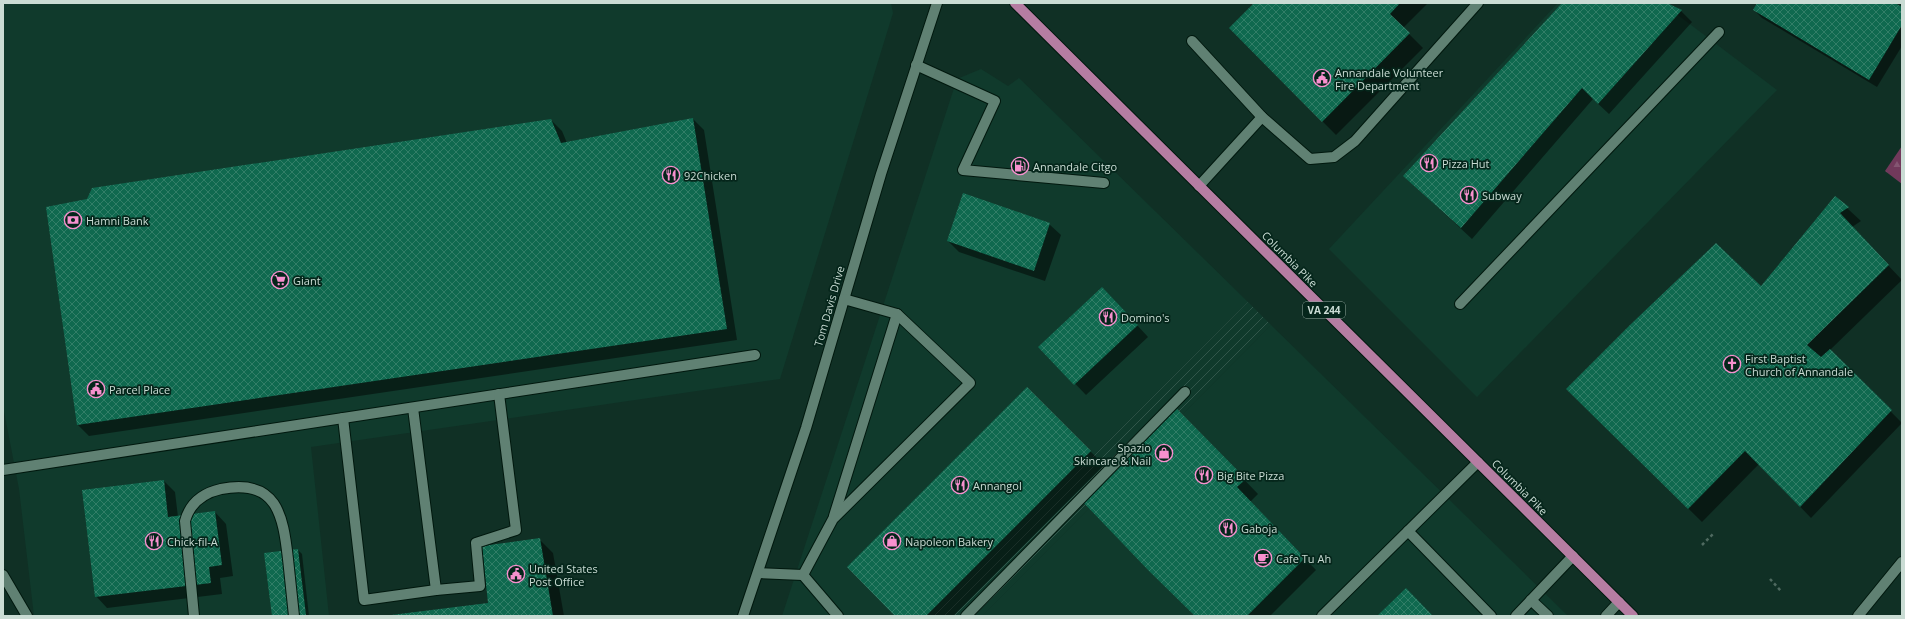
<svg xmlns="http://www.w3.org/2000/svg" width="1905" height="619" viewBox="0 0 1905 619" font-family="'Open Sans',sans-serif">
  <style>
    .built { fill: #103a2c }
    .industrial { fill: url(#industrial-furrows) }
    .forest { fill: url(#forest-firs) }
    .shadow { fill: #0007 }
    .building { fill: url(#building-cross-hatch) }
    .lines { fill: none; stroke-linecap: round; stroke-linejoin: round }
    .minor-casing { stroke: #00180e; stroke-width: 12 }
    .major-casing { stroke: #00180e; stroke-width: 12 }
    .path { stroke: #4f6a60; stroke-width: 2.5; stroke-dasharray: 3 3; stroke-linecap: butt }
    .minor { stroke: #608173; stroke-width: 10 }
    .major { stroke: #b57da2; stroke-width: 10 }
    .labels { text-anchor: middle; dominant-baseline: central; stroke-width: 3.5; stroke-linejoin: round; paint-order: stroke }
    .shield { fill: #05261b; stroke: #8fa59c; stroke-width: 1 }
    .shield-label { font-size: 10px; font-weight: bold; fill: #cadcd4 }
    .poi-label { font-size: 11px; fill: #cadcd4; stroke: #05261b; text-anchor: start }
    .street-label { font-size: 11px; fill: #cadcd4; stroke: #05261b }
  </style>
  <defs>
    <pattern id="industrial-furrows" width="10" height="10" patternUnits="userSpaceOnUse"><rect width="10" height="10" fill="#103a2c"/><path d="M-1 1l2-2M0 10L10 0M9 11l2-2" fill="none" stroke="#31564a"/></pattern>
    <pattern id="forest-firs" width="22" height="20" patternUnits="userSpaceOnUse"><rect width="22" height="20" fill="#71395b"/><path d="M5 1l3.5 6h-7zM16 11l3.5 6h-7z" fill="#845572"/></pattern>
    <pattern id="building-cross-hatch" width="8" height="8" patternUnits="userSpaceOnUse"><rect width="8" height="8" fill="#0f694f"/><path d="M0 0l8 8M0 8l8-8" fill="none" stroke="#317e67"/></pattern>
  </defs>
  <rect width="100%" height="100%" fill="#103025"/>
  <g class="built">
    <path d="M3,3H891L893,13L780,379L311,447L329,616H34L19,489L3,406Z"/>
    <path d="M1558,3H1662L1777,90L1477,397L1329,249Z"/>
    <path d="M981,69L1008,86L1019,78L1248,302L933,616H782L957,79Z"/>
    <path d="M1271,325L1568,616H982Z"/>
  </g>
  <path class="industrial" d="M1248,302L1271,325L982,616H933Z"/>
  <path class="forest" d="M1902,146V184L1885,171Z"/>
  <g class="shadow">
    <path d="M1256,3H1428L1403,28L1423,48L1336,135L1230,28Z"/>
    <path d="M1564,3H1664L1681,11L1692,22L1609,114L1593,99L1472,239L1416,187Z"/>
    <path d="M1759,3H1893L1902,8V46L1877,87L1762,18L1754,10Z"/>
    <path d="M693,119L704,130L737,340L89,436L78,425L551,120L562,131L567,143Z"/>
    <path d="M1835,197L1861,221L1852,227L1902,280L1830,350L1902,423L1811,518L1759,464L1702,522L1567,389L1761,287Z"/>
    <path d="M1049,224L1061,235L1045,281L959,252L948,241Z"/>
    <path d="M1113,299L1148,337L1086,395L1040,347Z"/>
    <path d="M1027,388L1104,465L953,616H897Z"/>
    <path d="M1177,410L1258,494L1250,502L1316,570L1270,616H1195Z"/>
    <path d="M164,481L175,492L178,517L215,512L226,524L233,576L220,578L222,594L107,608L96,596Z"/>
    <path d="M539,539L553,553L564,616H383L489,604Z"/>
    <path d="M298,550L302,554L309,616H273L265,554Z"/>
  </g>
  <g class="building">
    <path d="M1254,3H1400L1390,14L1410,33L1322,122L1229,28Z"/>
    <path d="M1562,3H1667L1682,10L1598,104L1582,88L1461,228L1403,176Z"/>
    <path d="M1757,3H1895L1902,7V25L1869,80L1753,10Z"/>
    <path d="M693,118L727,329L77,425L46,207L87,199L92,188L551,119L561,143Z"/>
    <path d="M963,193L1050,223L1034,271L947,241Z"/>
    <path d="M1835,196L1849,207L1840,213L1889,265L1807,345L1821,357L1830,349L1892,410L1800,507L1745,451L1688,509L1566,389L1631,324L1716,243L1761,286Z"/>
    <path d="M1102,287L1138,325L1074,385L1038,347Z"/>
    <path d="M1027,387L1091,451L926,616H895L847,567Z"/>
    <path d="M1177,409L1246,479L1237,487L1305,558L1247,616H1195L1149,571L1082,501Z"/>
    <path d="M164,480L168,517L215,511L222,565L209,567L211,583L95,597L82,490Z"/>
    <path d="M540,538L553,616H383L488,603L482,546Z"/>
    <path d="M298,549L306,615L272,616L264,553Z"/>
    <path d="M1406,588L1433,616H1377Z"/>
  </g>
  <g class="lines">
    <defs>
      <g id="minor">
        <path d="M1192,41L1262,117L1310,159L1334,157L1355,141L1478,3"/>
        <path d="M916,65L995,101L963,170L1104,183"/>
        <path d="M1199,186L1262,117"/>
        <path d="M1460,304L1719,32"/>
        <path d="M343,418L364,600L436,590L413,408"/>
        <path d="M3,470L755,355"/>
        <path d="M834,516L897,314"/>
        <path d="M1408,531L1491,616"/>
        <path d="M758,573L803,575"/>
        <path d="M3,575L27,616"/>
        <path d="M436,590L480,586L476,543L516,530L499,394"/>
        <path d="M1531,600L1548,616"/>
        <path d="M194,616L185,521C190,503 203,493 221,489C277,478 283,515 288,559C290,578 292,597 294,616"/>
        <path d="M743,616L806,428L881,174L937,3"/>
        <path d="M838,616L803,575L833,519L970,383L897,314L844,299"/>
        <path d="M966,616L1185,392"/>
        <path d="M1322,616L1478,462"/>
        <path d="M1516,616L1573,556"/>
        <path d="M1606,616L1619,602"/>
        <path d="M1858,616L1902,562"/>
      </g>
      <path id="major" d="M1015,3L1633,616"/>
    </defs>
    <use href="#minor" class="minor-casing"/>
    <use href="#major" class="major-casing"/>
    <g class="path">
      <path d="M1702,545L1713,534"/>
      <path d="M1770,579L1781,591"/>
    </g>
    <use href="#minor" class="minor"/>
    <use href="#major" class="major"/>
  </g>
  <defs>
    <symbol id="civic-ring" viewBox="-11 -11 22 22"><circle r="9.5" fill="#05261b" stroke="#f790ce" stroke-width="1.5"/><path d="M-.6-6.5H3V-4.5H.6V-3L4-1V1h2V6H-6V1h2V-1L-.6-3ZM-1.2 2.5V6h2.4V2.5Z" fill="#f790ce"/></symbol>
    <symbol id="restaurant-ring" viewBox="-11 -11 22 22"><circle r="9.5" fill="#05261b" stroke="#f790ce" stroke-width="1.5"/><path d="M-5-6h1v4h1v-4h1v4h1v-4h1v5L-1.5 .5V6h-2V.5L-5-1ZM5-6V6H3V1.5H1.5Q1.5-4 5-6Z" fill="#f790ce"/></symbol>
    <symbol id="fuel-ring" viewBox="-11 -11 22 22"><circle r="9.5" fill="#05261b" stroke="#f790ce" stroke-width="1.5"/><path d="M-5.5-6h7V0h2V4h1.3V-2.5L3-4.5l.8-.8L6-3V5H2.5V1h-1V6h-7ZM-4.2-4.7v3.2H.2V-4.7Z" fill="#f790ce"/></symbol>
    <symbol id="bank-ring" viewBox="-11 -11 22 22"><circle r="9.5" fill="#05261b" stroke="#f790ce" stroke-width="1.5"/><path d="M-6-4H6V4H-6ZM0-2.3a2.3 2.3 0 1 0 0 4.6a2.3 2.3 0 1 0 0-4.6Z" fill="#f790ce"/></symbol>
    <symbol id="supermarket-ring" viewBox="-11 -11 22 22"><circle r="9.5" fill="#05261b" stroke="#f790ce" stroke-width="1.5"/><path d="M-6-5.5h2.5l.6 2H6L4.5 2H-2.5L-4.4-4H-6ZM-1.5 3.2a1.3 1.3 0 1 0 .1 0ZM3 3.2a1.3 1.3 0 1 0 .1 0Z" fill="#f790ce"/></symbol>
    <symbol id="church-ring" viewBox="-11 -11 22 22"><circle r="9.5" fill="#05261b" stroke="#f790ce" stroke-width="1.5"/><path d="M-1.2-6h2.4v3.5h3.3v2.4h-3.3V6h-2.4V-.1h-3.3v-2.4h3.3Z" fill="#f790ce"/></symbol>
    <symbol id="shop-ring" viewBox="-11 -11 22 22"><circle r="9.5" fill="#05261b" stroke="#f790ce" stroke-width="1.5"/><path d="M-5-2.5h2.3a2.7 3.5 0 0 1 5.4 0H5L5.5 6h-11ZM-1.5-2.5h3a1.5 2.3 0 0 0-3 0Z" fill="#f790ce"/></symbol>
    <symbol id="cafe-ring" viewBox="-11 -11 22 22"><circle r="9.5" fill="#05261b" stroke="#f790ce" stroke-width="1.5"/><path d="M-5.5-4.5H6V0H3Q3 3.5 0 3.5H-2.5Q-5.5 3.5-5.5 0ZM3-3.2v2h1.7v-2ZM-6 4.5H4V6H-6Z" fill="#f790ce"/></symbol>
  </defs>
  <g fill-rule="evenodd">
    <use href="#civic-ring" x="1312" y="68" width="20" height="20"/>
    <use href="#restaurant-ring" x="1419" y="153" width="20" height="20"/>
    <use href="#fuel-ring" x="1010" y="156" width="20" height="20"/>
    <use href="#restaurant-ring" x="661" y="165" width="20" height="20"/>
    <use href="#restaurant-ring" x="1459" y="185" width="20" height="20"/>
    <use href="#bank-ring" x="63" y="210" width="20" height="20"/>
    <use href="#supermarket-ring" x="270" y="270" width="20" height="20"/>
    <use href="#restaurant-ring" x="1098" y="307" width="20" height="20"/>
    <use href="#church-ring" x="1722" y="354" width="20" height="20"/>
    <use href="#civic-ring" x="86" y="379" width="20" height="20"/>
    <use href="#shop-ring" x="1154" y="443" width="20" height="20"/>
    <use href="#restaurant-ring" x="1194" y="465" width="20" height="20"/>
    <use href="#restaurant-ring" x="950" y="475" width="20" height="20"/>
    <use href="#restaurant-ring" x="1218" y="518" width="20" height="20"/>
    <use href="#restaurant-ring" x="144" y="531" width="20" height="20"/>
    <use href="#shop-ring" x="882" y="531" width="20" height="20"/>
    <use href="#cafe-ring" x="1253" y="548" width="20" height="20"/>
    <use href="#civic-ring" x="506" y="564" width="20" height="20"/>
  </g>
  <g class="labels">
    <rect class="shield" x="1303" y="302" width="42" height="16" rx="3"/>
    <g class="shield-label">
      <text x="1324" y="310">VA 244</text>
    </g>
    <g class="poi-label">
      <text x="1335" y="72">Annandale Volunteer<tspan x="1335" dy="13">Fire Department</tspan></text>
      <text x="1442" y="163">Pizza Hut</text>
      <text x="1033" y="166">Annandale Citgo</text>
      <text x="684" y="175">92Chicken</text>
      <text x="1482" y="195">Subway</text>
      <text x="86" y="220">Hamni Bank</text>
      <text x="293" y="280">Giant</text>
      <text x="1121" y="317">Domino's</text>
      <text x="1745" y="358">First Baptist<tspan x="1745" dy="13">Church of Annandale</tspan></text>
      <text x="109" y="389">Parcel Place</text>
      <text x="1151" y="447" text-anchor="end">Spazio<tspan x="1151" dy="13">Skincare &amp; Nail</tspan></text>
      <text x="1217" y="475">Big Bite Pizza</text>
      <text x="973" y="485">Annangol</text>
      <text x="1241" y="528">Gaboja</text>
      <text x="167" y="541">Chick-fil-A</text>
      <text x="905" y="541">Napoleon Bakery</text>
      <text x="1276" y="558">Cafe Tu Ah</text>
      <text x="529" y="568">United States<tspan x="529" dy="13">Post Office</tspan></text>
    </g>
    <g class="street-label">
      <text transform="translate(1290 259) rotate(45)">Columbia Pike</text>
      <text transform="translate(829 306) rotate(-74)">Tom Davis Drive</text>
      <text transform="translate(1520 487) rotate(45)">Columbia Pike</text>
    </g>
  </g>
  <rect width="1905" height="619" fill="none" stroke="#cadcd4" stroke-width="8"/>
</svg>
